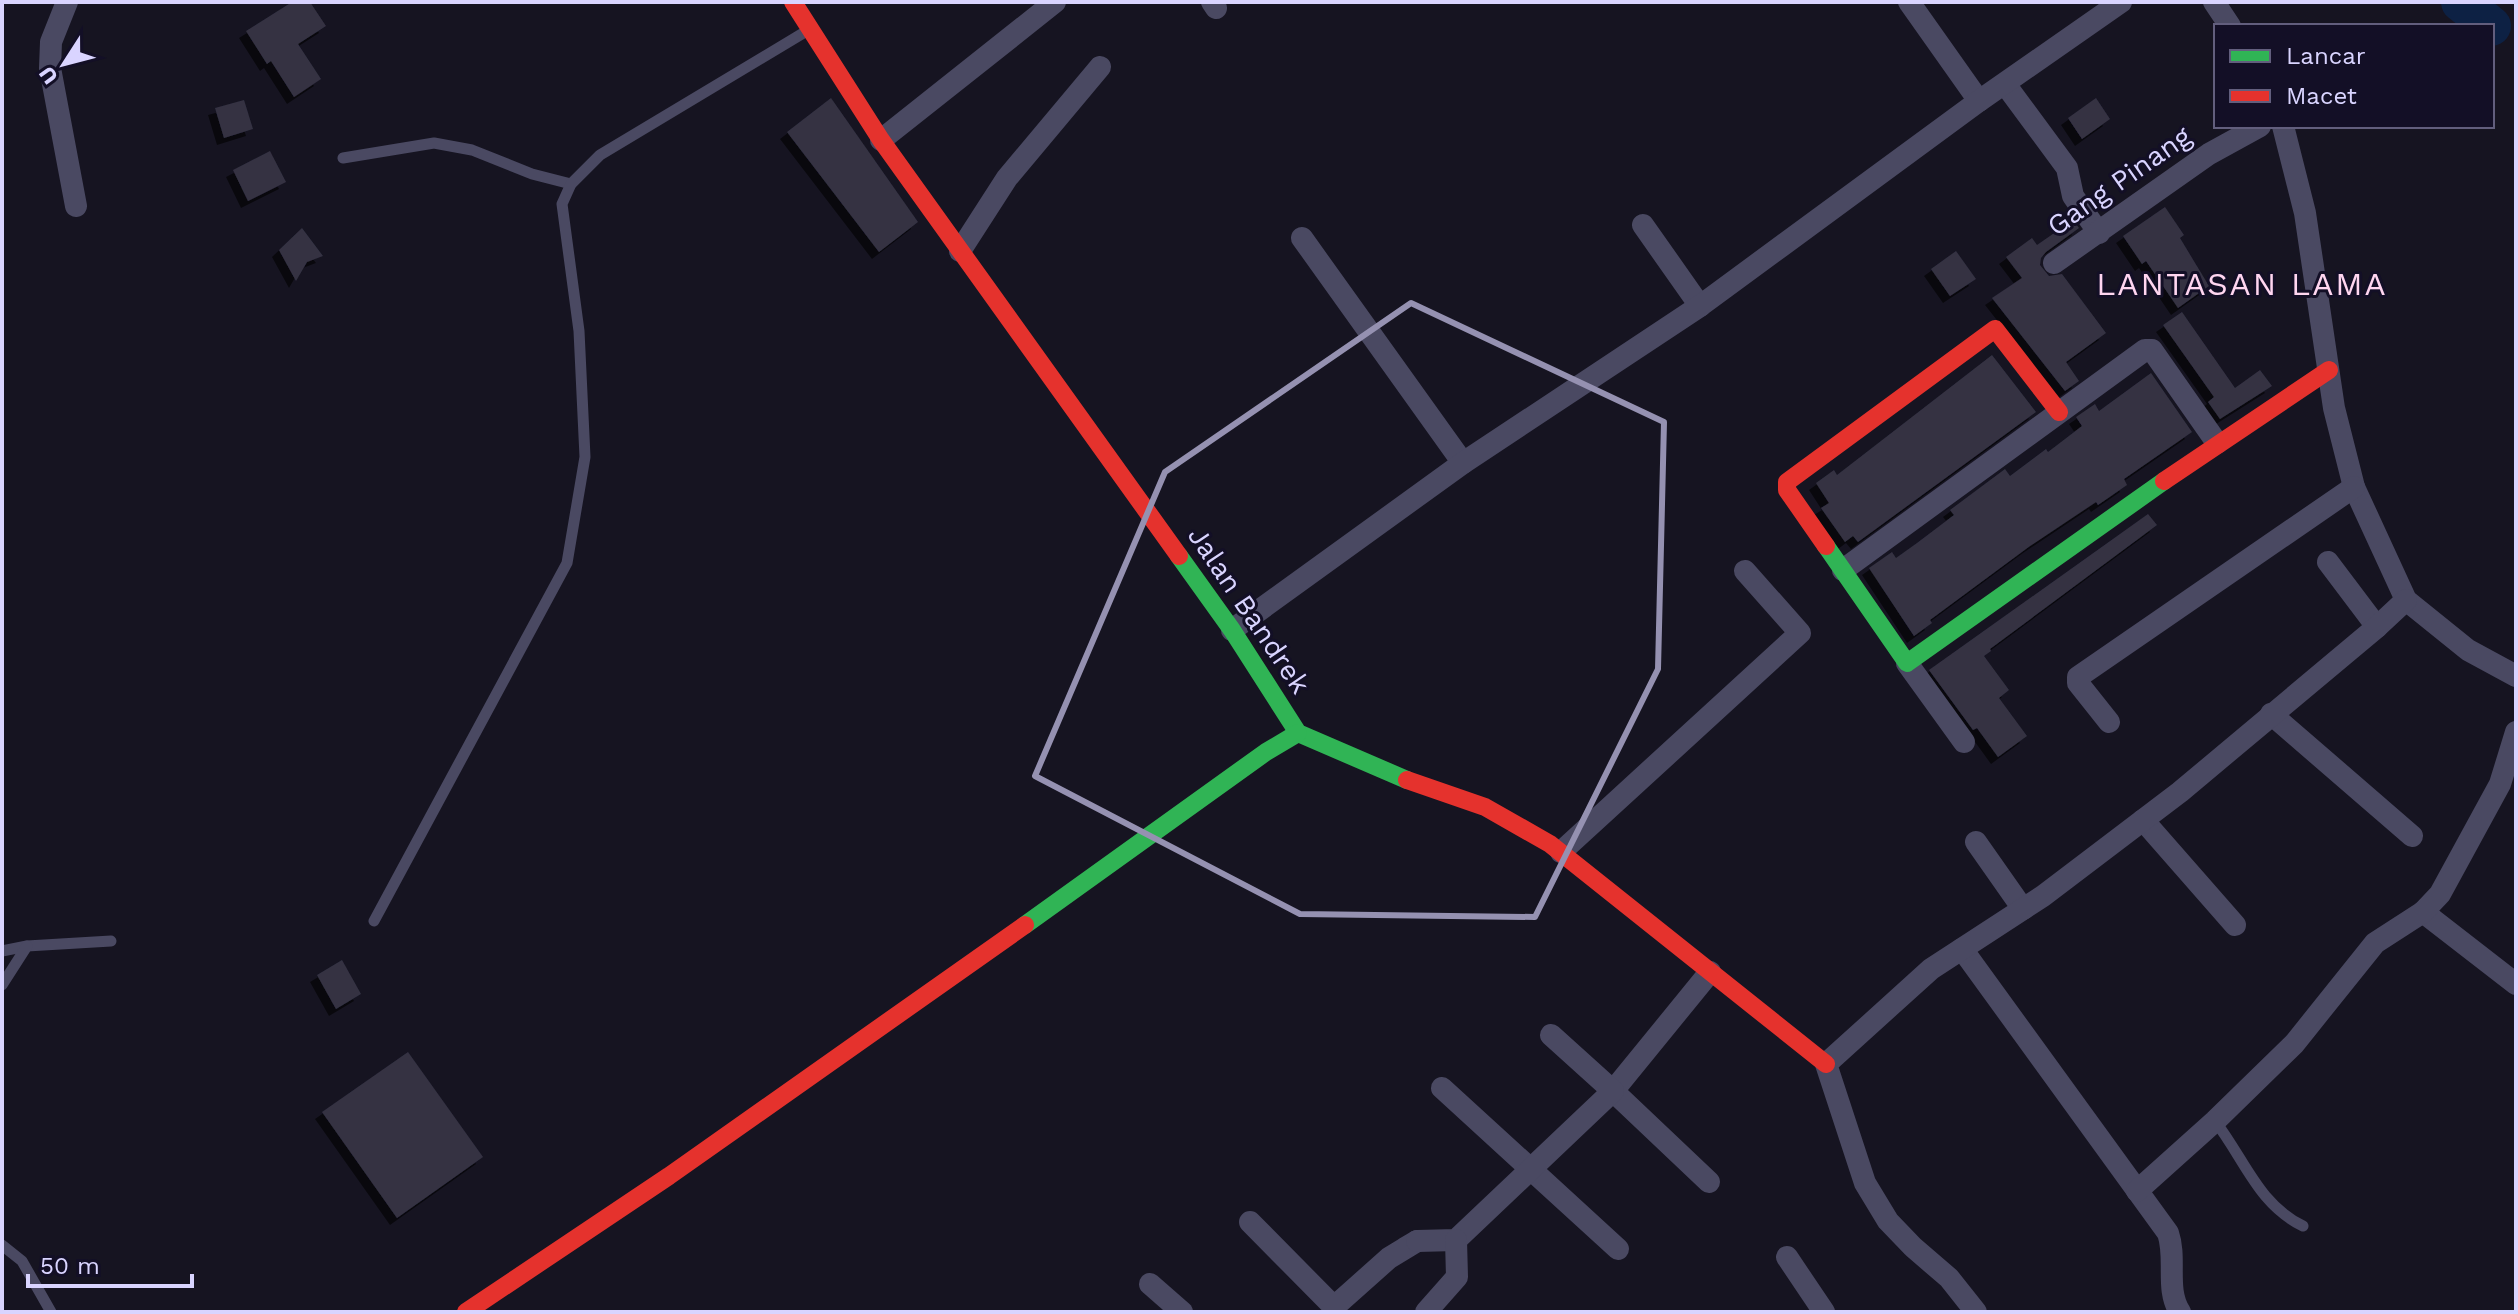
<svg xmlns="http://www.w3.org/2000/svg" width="2518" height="1314" viewBox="0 0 2518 1314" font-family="'Work Sans',sans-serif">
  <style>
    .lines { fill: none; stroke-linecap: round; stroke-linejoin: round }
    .river { stroke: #0d2144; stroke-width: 40 }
    .building { fill: #343243; filter: url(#shadow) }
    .lane { stroke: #4a4962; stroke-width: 11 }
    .street { stroke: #4a4962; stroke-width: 22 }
    .fast { stroke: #30b455; stroke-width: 18 }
    .jam { stroke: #e5322d; stroke-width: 18 }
    .marked { fill: none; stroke: #9591b1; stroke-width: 6; stroke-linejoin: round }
    .labels { text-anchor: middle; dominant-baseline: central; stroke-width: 6; stroke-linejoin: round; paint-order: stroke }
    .street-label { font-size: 28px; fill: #d9d4ff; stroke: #130f26 }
    .quarter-label { font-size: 32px; letter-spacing: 2px; fill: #ffd6f0; stroke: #130f26 }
  </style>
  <defs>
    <filter id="shadow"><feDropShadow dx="-7" dy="7" stdDeviation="0" flood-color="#0009"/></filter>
  </defs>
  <rect width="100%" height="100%" fill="#161421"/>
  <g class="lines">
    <path class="river" d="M2461,2L2491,26"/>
  </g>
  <g class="building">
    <path d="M292,2H310L326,26L298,44L321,79L294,97L271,61L267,64L246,31Z"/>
    <path d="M831,98L918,222L879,252L787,132Z"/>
    <path d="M2096,98L2110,119L2082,139L2068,118Z"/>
    <path d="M244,100L253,129L224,138L215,108Z"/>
    <path d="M270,151L286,182L248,201L233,170Z"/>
    <path d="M2165,207L2184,235L2180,238L2209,286L2178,308L2146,261L2142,264L2123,236Z"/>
    <path d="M2073,220L2079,228L2046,252L2041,258L2040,265L2049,276L2062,274L2106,333L2066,362L2079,381L2065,391L1992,298L2022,278L2006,257L2032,238L2037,245Z"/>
    <path d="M302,228L323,256L307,262L296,281L279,250Z"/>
    <path d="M1956,251L1976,279L1950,296L1931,269Z"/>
    <path d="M2182,312L2235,388L2260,370L2272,386L2220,419L2208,402L2214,397L2163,325Z"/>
    <path d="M1992,355L2036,412L1858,542L1853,536L1845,542L1821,508L1829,503L1816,483L1834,470L1837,475Z"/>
    <path d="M2151,373L2192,432L2124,479L2127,485L2098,505L2096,502L2030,546L1930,620L1932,623L1914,636L1869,568L1892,552L1896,558L1917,543L1954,515L1950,510L2005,469L2010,476L2046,449L2048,452L2082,426L2076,417L2095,404L2099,411Z"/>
    <path d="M2148,514L2157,525L1990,649L1991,651L1984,656L2009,690L1999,698L2027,736L1998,757L1977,728L1973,730L1929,670Z"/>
    <path d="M342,960L361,994L336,1009L317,975Z"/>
    <path d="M408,1052L483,1157L397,1218L322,1112Z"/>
  </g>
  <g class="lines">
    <g class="lane">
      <path d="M343,158L434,143L472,150L532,174L571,184"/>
      <path d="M374,921L567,563L585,457L579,331L562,204L571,184L600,155L810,29"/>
      <path d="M2,951L27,946L111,941"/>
      <path d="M2,985L27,946"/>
      <path d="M2215,1121C2245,1160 2258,1204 2303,1226"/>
      <path d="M2,1245L22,1261L51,1312"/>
    </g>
    <g class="street">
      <path d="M67,2L51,42L50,68L76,206"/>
      <path d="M1212,2L1216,8"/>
      <path d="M1909,2L1979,101"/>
      <path d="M2214,2L2230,26"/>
      <path d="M2005,84L2067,168L2073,196L2099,233"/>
      <path d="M2283,126L2305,213L2334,408L2354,487L2406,600L2468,650L2516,676"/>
      <path d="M881,140L1055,2"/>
      <path d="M1643,225L1700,306"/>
      <path d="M1302,238L1463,463"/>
      <path d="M960,251L1007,178L1100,67"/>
      <path d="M2054,263L2209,154L2260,126"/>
      <path d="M2328,562L2377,627"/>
      <path d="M1843,570L2145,350H2152L2217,443"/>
      <path d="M1232,630L1463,463L1700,306L1979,101L2121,2"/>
      <path d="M1907,663L1964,742"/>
      <path d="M2271,714L2412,836"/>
      <path d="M2109,722L2078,683V677L2354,487"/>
      <path d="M2143,820L2235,925"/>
      <path d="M1976,842L2023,909"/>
      <path d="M1561,852L1800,633L1745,571"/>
      <path d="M2423,912L2516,984"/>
      <path d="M1962,949L2168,1233C2177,1259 2165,1289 2180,1312"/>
      <path d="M1442,1088L1618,1249"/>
      <path d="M1709,1182L1613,1091L1710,972"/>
      <path d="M2137,1191L2215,1121L2294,1044L2375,943L2423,912L2440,894L2500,784L2516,732"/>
      <path d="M1250,1222L1334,1307L1389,1258L1417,1241L1405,1248"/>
      <path d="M1417,1241L1456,1240L1613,1091L1551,1035"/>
      <path d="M1787,1257L1824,1312"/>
      <path d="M1150,1284L1182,1312"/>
      <path d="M1426,1312L1457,1277L1456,1240"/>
      <path d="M1976,1312L1949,1278L1913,1247L1888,1221L1865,1183L1826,1064L1931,969L2043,896L2180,792L2377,627L2406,600"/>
    </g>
    <g class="fast">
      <path d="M1826,546L1907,663L2164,481"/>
      <path d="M1179,556L1232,630L1298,733L1407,780"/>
      <path d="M1025,925L1266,752L1298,733"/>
    </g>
    <g class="jam">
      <path d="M793,2L881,140L1179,556"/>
      <path d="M2164,481L2329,370"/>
      <path d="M1826,546L1787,490V482L1995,329L2059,412"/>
      <path d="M1407,780L1485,807L1550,844L1826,1064"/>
      <path d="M466,1312L669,1176L1025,925"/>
    </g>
  </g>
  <path class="marked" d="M1411,303L1664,422L1658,669L1535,917L1300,914L1035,776L1165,472Z"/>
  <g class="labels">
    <g class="street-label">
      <text transform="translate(2119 181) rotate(-35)">Gang Pinang</text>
      <text transform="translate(1249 610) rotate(56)">Jalan Bandrek</text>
    </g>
    <g class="quarter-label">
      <text x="2242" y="284">LANTASAN LAMA</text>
    </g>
  </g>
  <rect width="2518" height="1314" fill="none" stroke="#d9d4ff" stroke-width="8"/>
  <rect x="2214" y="24" width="280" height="104" fill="#130f26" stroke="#625e7d" stroke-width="2"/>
  <rect x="2230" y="50" width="40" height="12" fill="#30b455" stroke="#625e7d" stroke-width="2"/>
  <text x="2286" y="64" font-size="24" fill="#d9d4ff">Lancar</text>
  <rect x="2230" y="90" width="40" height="12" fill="#e5322d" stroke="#625e7d" stroke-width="2"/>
  <text x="2286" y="104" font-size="24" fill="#d9d4ff">Macet</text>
  <g transform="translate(64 64) rotate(234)" stroke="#130f26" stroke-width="6" paint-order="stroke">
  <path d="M0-6L14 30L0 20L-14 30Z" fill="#d9d4ff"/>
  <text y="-12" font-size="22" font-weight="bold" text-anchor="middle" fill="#d9d4ff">U</text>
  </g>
  <path d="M28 1274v12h164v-12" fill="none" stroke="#d9d4ff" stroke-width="4"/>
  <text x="40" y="1274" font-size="24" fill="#d9d4ff" stroke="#130f26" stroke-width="6" paint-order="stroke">50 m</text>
</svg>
